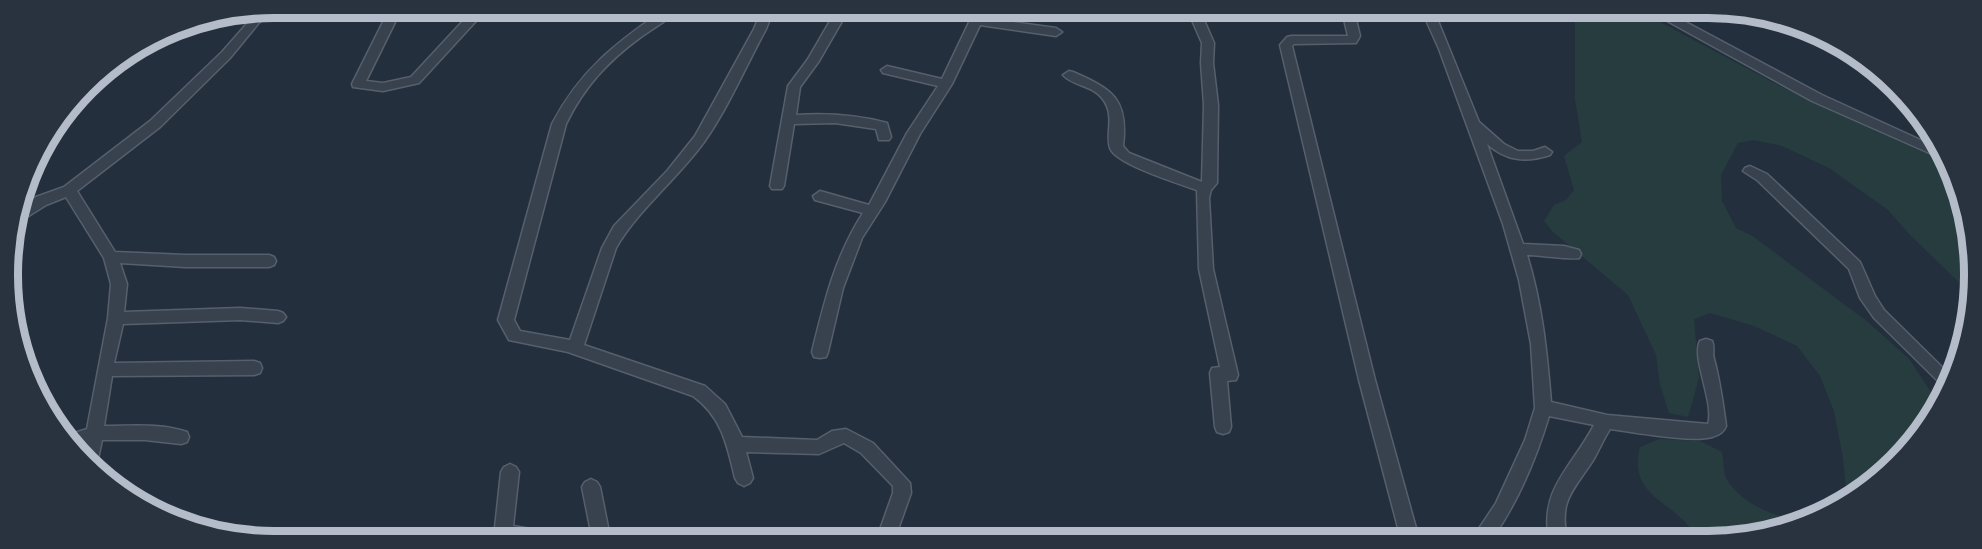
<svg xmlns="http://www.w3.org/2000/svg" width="1982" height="549" viewBox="0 0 1982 549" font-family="'DM Sans',sans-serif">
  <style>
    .green { fill: #263c3f }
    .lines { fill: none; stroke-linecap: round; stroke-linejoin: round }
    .street-casing { stroke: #565f6c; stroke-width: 3 }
    .street { fill: #38414e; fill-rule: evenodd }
    .rim { fill: none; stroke: #b4bcc9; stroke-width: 8 }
  </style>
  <rect width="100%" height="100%" fill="#242f3e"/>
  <g class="green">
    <path d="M1587,12L1645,14L1780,86L1943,160L1969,222V292L1909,234L1888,210L1829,168L1782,146L1753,140L1738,143L1721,175L1722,201L1736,228L1754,237L1868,322L1910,360L1940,406L1884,475L1847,500L1843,458L1834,411L1820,376L1797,346L1754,326L1710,313L1694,319L1699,378L1688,417L1669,413L1660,385L1656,355L1628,295L1553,232L1544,221L1554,205L1566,200L1574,190L1564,156L1582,142L1575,100V21Z"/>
    <path d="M1660,439L1700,441L1722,452C1724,461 1723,473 1727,480C1742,504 1777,519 1804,520L1742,539H1699C1695,534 1691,529 1687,524C1663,498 1629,492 1640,447Z"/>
  </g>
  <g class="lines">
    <defs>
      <g id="street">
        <path d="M271,8L230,58L160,127L77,191L115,252L185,255H269L274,257L276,261L274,265L269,267H185L120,263L127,284L124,312L240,308L278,311L283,313L286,317L283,321L278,323L240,320L123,324L114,363L254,361L260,363L262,368L260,373L254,375L112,376L104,426C131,426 162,423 187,432L189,437L187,442L181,444L145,440H102L96,468L83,456L85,444L74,447L62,437L87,429L108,318L111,284L104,258L66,197L46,205L19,222L21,208L36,197L64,187L150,121L222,52L258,11Z"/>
        <path d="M390,8H402L366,81L383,83L411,77L475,8H488L419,83L383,91L353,87L352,84Z"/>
        <path d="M665,9H679C669,20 653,28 641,37C608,61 584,87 566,124L514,320L520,331L570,340L602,248L614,226L667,171L695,136L754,29L762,9H774L766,29C747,64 727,110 704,142C678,178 637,211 616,248L584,345L705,386L725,404L742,437L817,440L832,431L846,429L873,443L910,483L911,493L895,538H877L893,493V486L861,453L844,443L819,454L746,452L753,478L750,483L744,486L738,483L735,478C727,445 722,417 693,396L568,352L509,340L498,320L552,124C580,70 616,43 665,9Z"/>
        <path d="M837,9H849L819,61L800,87L796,115C827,113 857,115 887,123L891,137L889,140H879L876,129L835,123L794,124L784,186L782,189H772L770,186L788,86L808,59Z"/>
        <path d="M975,10H987L983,18L1056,28L1062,32L1056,36L980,25L952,84L920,134L885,202L862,238L843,288L828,352L826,357L820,358L814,357L812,352C824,303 835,256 863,213L815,200L813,196L820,191L869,205L907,133L938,86L883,73L881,70L887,66L942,79Z"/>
        <path d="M1188,11H1200L1214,43L1213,63L1218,105L1217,183L1211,190L1209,198L1213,269L1238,375L1236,380L1227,381L1231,427L1229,432L1223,434L1217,432L1215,427L1210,373L1212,368L1220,367L1199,269L1197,190C1180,184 1115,164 1110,148C1105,134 1116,115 1102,98C1092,85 1073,86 1063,75L1069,71L1073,72C1112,89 1129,99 1123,146L1129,153L1202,182L1204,105L1201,63L1202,43Z"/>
        <path d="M1342,11H1354L1360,36L1356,43L1294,44L1292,46L1375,380L1419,539H1401L1359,380L1280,45L1287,37L1291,36H1348Z"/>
        <path d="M1422,11H1434L1479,122L1504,144L1518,151H1533L1545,147L1552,152L1550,155C1525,163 1507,161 1487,144L1523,244L1564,246L1579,250L1581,254L1579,258C1573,260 1537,255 1527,255C1542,303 1547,352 1551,402L1607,415L1708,424C1715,403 1691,358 1700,341L1706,339L1712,341C1715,347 1712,353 1714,359C1720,381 1723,403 1726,426C1724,432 1719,435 1712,437C1692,443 1633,432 1610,429C1603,440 1598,452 1592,462C1572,492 1559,501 1567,539H1549C1539,489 1573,466 1594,425L1549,416C1536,459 1518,502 1492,539H1472L1496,503L1525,440L1535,408L1531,344L1519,280L1503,224L1439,49Z"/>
        <path d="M1651,12H1667L1822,95L1938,148L1943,159L1812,101Z"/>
        <path d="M1750,166L1767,174L1860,262L1875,296L1884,310L1951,376L1946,389L1874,318L1860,298L1849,269L1757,180L1743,171L1745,168Z"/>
        <path d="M510,464L516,467L519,472L513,526L542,531L545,537H494L501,472L504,467Z"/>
        <path d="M591,479L597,482L600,487L610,537H592L582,487L585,482Z"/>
      </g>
    </defs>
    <use href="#street" class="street-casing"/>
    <use href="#street" class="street"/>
  </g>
  <path d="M0 0H1982V549H0ZM274 18H1708A256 256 0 0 1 1964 274V275A256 256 0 0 1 1708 531H274A256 256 0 0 1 18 275V274A256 256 0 0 1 274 18Z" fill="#29323f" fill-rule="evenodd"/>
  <path class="rim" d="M274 18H1708A256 256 0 0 1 1964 274V275A256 256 0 0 1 1708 531H274A256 256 0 0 1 18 275V274A256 256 0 0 1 274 18Z"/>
</svg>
